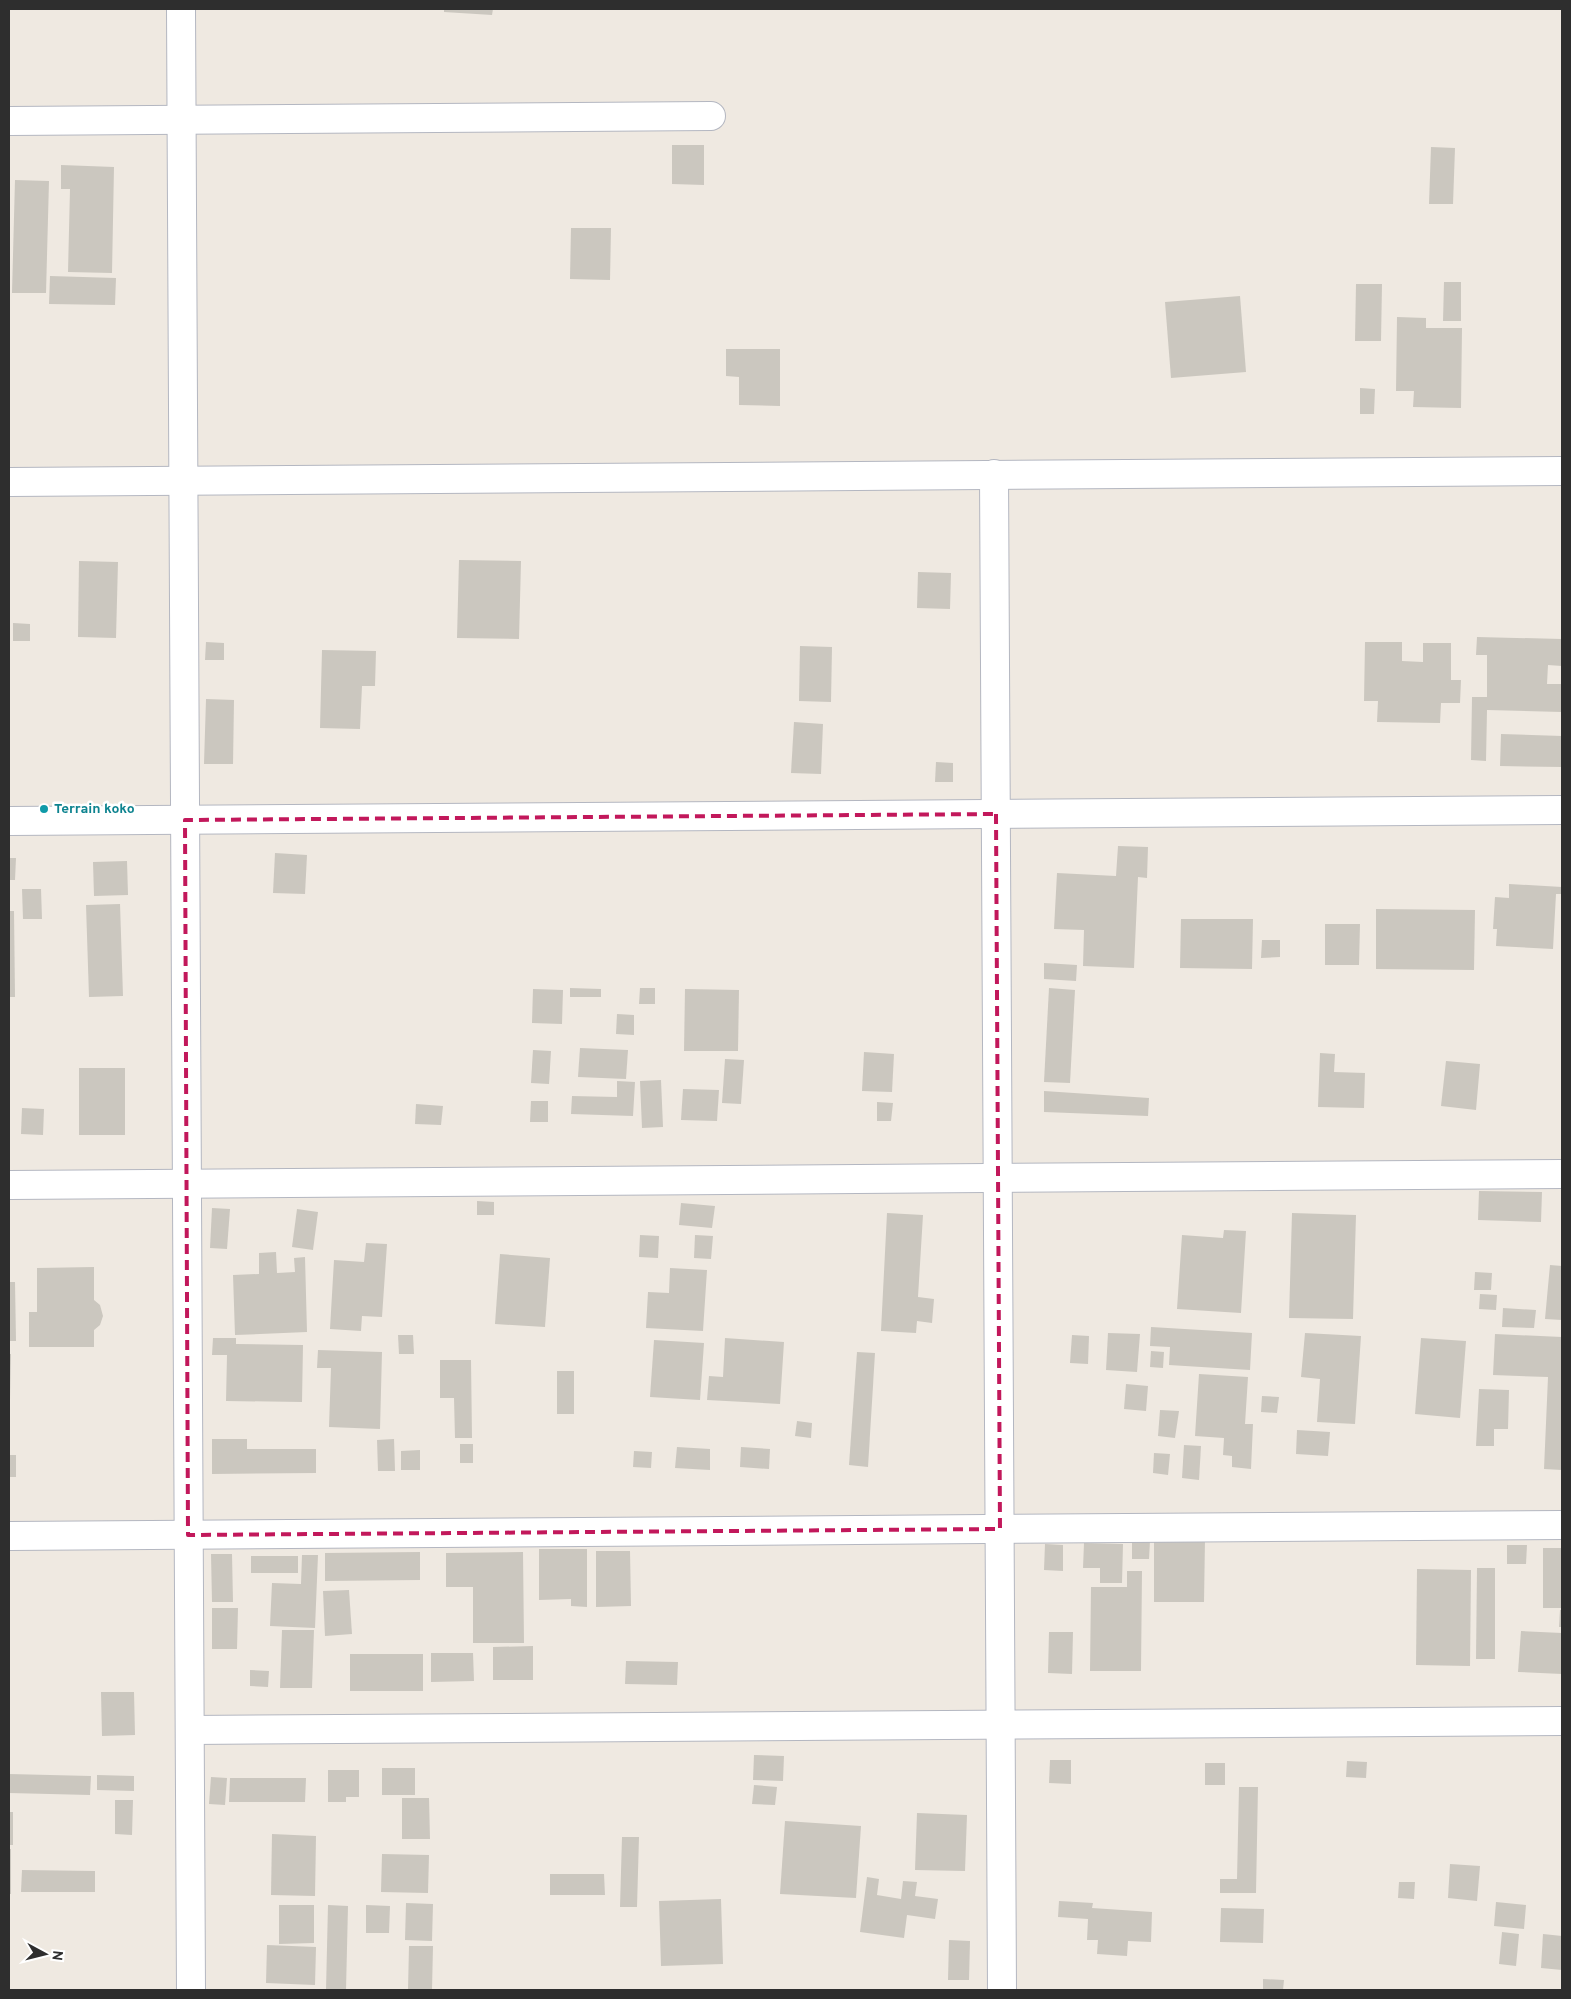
<svg xmlns="http://www.w3.org/2000/svg" width="1571" height="1999" viewBox="0 0 1571 1999" font-family="Overpass,sans-serif">
  <style>
    .building { fill: #cbc7bf }
    .lines { fill: none; stroke-linecap: round; stroke-linejoin: round }
    .street-casing { stroke: #b4b7c1; stroke-width: 30 }
    .street { stroke: #fff; stroke-width: 28 }
    .marked { fill: none; stroke: #c2185b; stroke-width: 4; stroke-dasharray: 10 6; stroke-linejoin: round }
    .culture-dot { fill: #0f9aa8; stroke: #fff; stroke-width: 2 }
    .labels { text-anchor: middle; dominant-baseline: central; stroke-width: 5; stroke-linejoin: round; paint-order: stroke }
    .culture-label { font-size: 14px; font-weight: bold; fill: #0d838f; stroke: #fff; text-anchor: start }
  </style>
  <rect width="100%" height="100%" fill="#efe9e1"/>
  <g class="building">
    <path d="M444,9H493L492,15L444,12Z"/>
    <path d="M672,145H704V185L672,184Z"/>
    <path d="M1431,147L1455,148L1453,204H1429Z"/>
    <path d="M61,165L114,167L112,273L68,272L70,189H61Z"/>
    <path d="M15,180L49,181L46,293H12Z"/>
    <path d="M571,228H611L610,280L570,279Z"/>
    <path d="M50,276L116,278L115,305L49,304Z"/>
    <path d="M1444,282H1461V321H1443Z"/>
    <path d="M1356,284H1382L1381,341H1355Z"/>
    <path d="M1240,296L1246,372L1171,378L1165,302Z"/>
    <path d="M1397,317L1426,318V328H1462L1461,408L1413,407L1414,391H1396Z"/>
    <path d="M726,349H780V406L739,405V377L726,376Z"/>
    <path d="M1360,388L1375,389L1374,414H1360Z"/>
    <path d="M459,560L521,561L519,639L457,638Z"/>
    <path d="M79,561L118,562L116,638L78,637Z"/>
    <path d="M918,572L951,573L950,609L917,608Z"/>
    <path d="M13,623L30,624V641H13Z"/>
    <path d="M1477,637L1562,639V666L1548,665L1547,684H1562V712L1487,710L1486,761L1471,760L1472,697H1487V655H1476Z"/>
    <path d="M206,642L224,643V660H205Z"/>
    <path d="M1365,642H1402V661L1423,662V643H1451V680H1461L1460,703H1441L1440,723L1377,722L1378,701H1364Z"/>
    <path d="M800,646L832,647L831,702L799,701Z"/>
    <path d="M322,650L376,651L375,686H362L360,729L320,728Z"/>
    <path d="M206,699L234,700L233,764H204Z"/>
    <path d="M794,722L823,724L821,774L791,773Z"/>
    <path d="M1501,734L1562,736V767L1500,766Z"/>
    <path d="M936,762L953,763V782H935Z"/>
    <path d="M1118,846L1148,847L1147,878L1138,877L1134,968L1083,966L1084,930L1054,929L1057,873L1116,876Z"/>
    <path d="M275,853L307,855L305,894L273,893Z"/>
    <path d="M9,858H16L15,880H9Z"/>
    <path d="M127,861L128,895L94,896L93,862Z"/>
    <path d="M1509,884L1562,887V894H1556L1553,949L1496,946L1497,929H1493L1495,897L1509,898Z"/>
    <path d="M22,889H41L42,919H23Z"/>
    <path d="M120,904L123,996L89,997L86,905Z"/>
    <path d="M1376,909L1475,910L1474,970L1376,969Z"/>
    <path d="M9,911H14L15,997H9Z"/>
    <path d="M1181,919H1253L1252,969L1180,968Z"/>
    <path d="M1325,924H1360L1359,965H1325Z"/>
    <path d="M1262,940H1280V957L1261,958Z"/>
    <path d="M1044,963L1077,965L1076,981L1044,979Z"/>
    <path d="M570,988L601,989V997H570Z"/>
    <path d="M640,988H655V1004H639Z"/>
    <path d="M1049,988L1075,990L1070,1083L1044,1082Z"/>
    <path d="M533,989L563,990L562,1024L532,1023Z"/>
    <path d="M685,989L739,990L738,1051H684Z"/>
    <path d="M617,1014L634,1015V1035L616,1034Z"/>
    <path d="M580,1048L628,1050L626,1079L578,1077Z"/>
    <path d="M533,1050L551,1051L549,1084L531,1083Z"/>
    <path d="M864,1052L894,1054L892,1092L862,1091Z"/>
    <path d="M1320,1053L1335,1054L1334,1072L1365,1073L1364,1108L1318,1107Z"/>
    <path d="M725,1059L744,1060L741,1104L722,1103Z"/>
    <path d="M1446,1061L1480,1064L1476,1110L1441,1106Z"/>
    <rect x="79" y="1068" width="46" height="67"/>
    <path d="M661,1080L663,1127L642,1128L640,1081Z"/>
    <path d="M617,1081L635,1082L633,1116L571,1114L572,1096L617,1097Z"/>
    <path d="M683,1089L719,1090L717,1121L681,1120Z"/>
    <path d="M1044,1091L1149,1098L1148,1116L1044,1112Z"/>
    <path d="M531,1101H548V1122H530Z"/>
    <path d="M877,1102L893,1103L891,1121H877Z"/>
    <path d="M416,1104L443,1106L441,1125L415,1124Z"/>
    <path d="M22,1108L44,1109L43,1135L21,1134Z"/>
    <path d="M1479,1191L1542,1192L1541,1222L1478,1220Z"/>
    <path d="M477,1201L494,1202V1215H477Z"/>
    <path d="M681,1203L715,1206L712,1228L679,1225Z"/>
    <path d="M212,1208L230,1209L227,1249L210,1248Z"/>
    <path d="M297,1209L318,1212L313,1250L292,1247Z"/>
    <path d="M887,1213L923,1215L918,1297L934,1299L932,1323L917,1321L916,1333L881,1331Z"/>
    <path d="M1292,1213L1356,1215L1353,1319L1289,1318Z"/>
    <path d="M1224,1230L1246,1231L1241,1313L1177,1309L1182,1235L1223,1238Z"/>
    <path d="M640,1235L659,1236L658,1258L639,1257Z"/>
    <path d="M695,1235L713,1236L711,1259L694,1258Z"/>
    <path d="M366,1243L387,1244L382,1317L362,1316L361,1331L330,1329L334,1260L364,1262Z"/>
    <path d="M276,1252L277,1273L295,1272L294,1258L305,1257L307,1332L235,1335L233,1275L259,1274V1253Z"/>
    <path d="M500,1254L550,1258L545,1327L495,1324Z"/>
    <path d="M1550,1265L1562,1266V1320L1545,1319Z"/>
    <path d="M94,1267V1300L100,1305L103,1316L100,1325L94,1330V1347H29V1312H37V1268Z"/>
    <path d="M670,1268L707,1270L703,1331L646,1328L648,1292L669,1293Z"/>
    <path d="M1475,1272L1492,1273L1491,1290H1474Z"/>
    <path d="M9,1282H15L16,1341H9Z"/>
    <path d="M1480,1294L1497,1295L1496,1310L1479,1309Z"/>
    <path d="M1503,1308L1536,1310L1534,1328L1502,1327Z"/>
    <path d="M1151,1327L1252,1333L1250,1370L1169,1365L1170,1347L1150,1346Z"/>
    <path d="M1108,1333L1140,1334L1137,1372L1106,1370Z"/>
    <path d="M1305,1333L1361,1336L1355,1424L1317,1422L1320,1379L1301,1377Z"/>
    <path d="M1495,1334L1562,1337V1470L1544,1469L1548,1377L1493,1375Z"/>
    <path d="M398,1335H413L414,1354H399Z"/>
    <path d="M1072,1335L1089,1336L1088,1364L1070,1363Z"/>
    <path d="M213,1338H236V1344L303,1345L302,1402L226,1401L227,1355H212Z"/>
    <path d="M725,1338L784,1342L780,1404L707,1400L709,1376L723,1377Z"/>
    <path d="M1421,1338L1466,1341L1460,1418L1415,1414Z"/>
    <path d="M654,1340L704,1343L700,1400L650,1397Z"/>
    <path d="M318,1350L382,1352L380,1429L329,1427L331,1368H317Z"/>
    <path d="M1151,1351L1164,1352L1163,1368L1150,1367Z"/>
    <path d="M857,1352L875,1353L868,1467L849,1465Z"/>
    <path d="M9,1354H11L10,1400H9Z"/>
    <path d="M440,1360H471L472,1438H455L454,1398H440Z"/>
    <rect x="557" y="1371" width="17" height="43"/>
    <path d="M1199,1374L1248,1377L1245,1424H1253L1251,1469L1232,1467V1456L1223,1455L1224,1438L1195,1436Z"/>
    <path d="M1126,1384L1148,1386L1146,1411L1124,1409Z"/>
    <path d="M1479,1389L1509,1390L1508,1429H1494V1446H1476Z"/>
    <path d="M1262,1396L1279,1397L1277,1413L1261,1412Z"/>
    <path d="M1160,1410L1179,1411L1175,1438L1158,1436Z"/>
    <path d="M797,1421L812,1423L811,1438L795,1436Z"/>
    <path d="M1297,1430L1330,1432L1328,1456L1296,1454Z"/>
    <path d="M212,1439H247V1449H316V1473L212,1474Z"/>
    <path d="M394,1439L395,1471H378L377,1440Z"/>
    <rect x="460" y="1444" width="13" height="19"/>
    <path d="M1184,1445L1201,1446L1199,1480L1182,1478Z"/>
    <path d="M677,1447L710,1449V1470L675,1468Z"/>
    <path d="M741,1447L770,1449L769,1469L740,1467Z"/>
    <path d="M420,1450V1470H401V1451Z"/>
    <path d="M634,1451L652,1452L651,1468L633,1467Z"/>
    <path d="M1154,1453L1170,1454L1168,1475L1153,1473Z"/>
    <rect x="9" y="1455" width="7" height="22"/>
    <path d="M1154,1538H1205L1204,1602H1154Z"/>
    <path d="M1132,1541H1150L1149,1559H1132Z"/>
    <path d="M1084,1543L1123,1544L1122,1583H1100V1568H1083Z"/>
    <path d="M1045,1544L1063,1545V1571L1044,1570Z"/>
    <path d="M1507,1545H1527L1526,1564H1507Z"/>
    <rect x="1543" y="1548" width="19" height="60"/>
    <path d="M539,1549H587V1607L571,1606V1599L539,1600Z"/>
    <path d="M596,1551H630L631,1606L596,1607Z"/>
    <path d="M420,1552V1580L325,1581V1553Z"/>
    <path d="M523,1552L524,1643H473V1587H446V1553Z"/>
    <path d="M211,1554H232L233,1602H212Z"/>
    <path d="M302,1555H318L315,1628L270,1626L272,1583L301,1584Z"/>
    <rect x="251" y="1556" width="47" height="17"/>
    <path d="M1477,1568H1495V1659H1476Z"/>
    <path d="M1417,1569L1471,1570L1470,1666L1416,1665Z"/>
    <path d="M1127,1571H1142L1141,1671H1090L1091,1587H1127Z"/>
    <path d="M349,1590L352,1634L325,1636L323,1591Z"/>
    <path d="M212,1608H238L237,1649H212Z"/>
    <path d="M1560,1610H1562V1627H1559Z"/>
    <path d="M282,1630H314L312,1688H280Z"/>
    <path d="M1521,1631L1562,1633V1674L1518,1672Z"/>
    <path d="M1049,1632H1073L1072,1674L1048,1673Z"/>
    <path d="M533,1646V1680H493V1647Z"/>
    <path d="M431,1653H473L474,1681L431,1682Z"/>
    <rect x="350" y="1654" width="73" height="37"/>
    <path d="M626,1661L678,1662L677,1685L625,1684Z"/>
    <path d="M250,1670L269,1671L268,1687L250,1686Z"/>
    <path d="M101,1692H134L135,1735L102,1736Z"/>
    <path d="M754,1755L784,1756L783,1781L753,1780Z"/>
    <path d="M1050,1760H1071V1784L1049,1783Z"/>
    <path d="M1347,1761L1367,1762L1366,1778L1346,1777Z"/>
    <rect x="1205" y="1763" width="20" height="22"/>
    <rect x="382" y="1768" width="33" height="27"/>
    <path d="M328,1770H359V1797H346V1802H328Z"/>
    <path d="M9,1774L91,1776L90,1795L9,1793Z"/>
    <path d="M97,1775L134,1776V1791L97,1790Z"/>
    <path d="M211,1777L227,1778L225,1805L209,1804Z"/>
    <path d="M230,1778H306L305,1802H229Z"/>
    <path d="M754,1785L777,1787L775,1805L752,1804Z"/>
    <path d="M1239,1787H1258L1256,1893H1220V1879H1237Z"/>
    <path d="M402,1798H429L430,1839H402Z"/>
    <path d="M115,1800H133L132,1835L115,1834Z"/>
    <rect x="9" y="1812" width="4" height="33"/>
    <path d="M917,1813L967,1815L965,1871L915,1870Z"/>
    <path d="M785,1821L861,1826L856,1898L780,1894Z"/>
    <path d="M272,1834L316,1836L315,1896L271,1895Z"/>
    <path d="M622,1837H639L637,1907H620Z"/>
    <rect x="9" y="1849" width="2" height="45"/>
    <path d="M382,1854L429,1855L428,1893L381,1892Z"/>
    <path d="M1450,1864L1480,1866L1477,1901L1448,1898Z"/>
    <path d="M22,1870L95,1871V1892H21Z"/>
    <path d="M550,1874H604L605,1895H550Z"/>
    <path d="M867,1877L879,1879L877,1895L901,1899L903,1881L917,1882L915,1896L938,1899L935,1919L907,1915L904,1938L860,1932Z"/>
    <path d="M1399,1882H1415L1414,1899L1398,1898Z"/>
    <path d="M721,1899L723,1964L661,1966L659,1901Z"/>
    <path d="M1059,1901L1093,1903L1092,1908L1152,1912L1151,1942L1128,1941L1127,1956L1097,1954L1098,1940H1087L1088,1919L1058,1917Z"/>
    <path d="M1496,1902L1526,1905L1524,1929L1494,1926Z"/>
    <path d="M406,1903L433,1904L432,1941L405,1940Z"/>
    <path d="M279,1905H314V1943L279,1944Z"/>
    <path d="M328,1905L348,1906L346,1990H326Z"/>
    <path d="M366,1905L390,1906L389,1933H366Z"/>
    <path d="M1221,1908L1264,1909L1263,1943L1220,1942Z"/>
    <path d="M1502,1932L1519,1934L1516,1966L1499,1964Z"/>
    <path d="M1543,1934L1562,1936V1970L1541,1968Z"/>
    <path d="M949,1940L970,1941L969,1980H948Z"/>
    <path d="M267,1945L316,1947L315,1985L266,1983Z"/>
    <path d="M409,1946H433L432,1990H408Z"/>
    <path d="M1263,1979L1284,1980L1283,1990H1263Z"/>
  </g>
  <g class="lines">
    <defs>
      <g id="street">
        <path d="M181,9L191,1990"/>
        <path d="M9,121L711,116"/>
        <path d="M994,474L1002,1990"/>
        <path d="M9,482L1562,471"/>
        <path d="M9,821L1562,810"/>
        <path d="M9,1185L1562,1174"/>
        <path d="M9,1536L1562,1525"/>
        <path d="M190,1730L1562,1721"/>
      </g>
    </defs>
    <use href="#street" class="street-casing"/>
    <use href="#street" class="street"/>
  </g>
  <path class="marked" d="M996,814L1000,1529L188,1535L185,820Z"/>
  <circle class="culture-dot" cx="44" cy="809" r="5"/>
  <g class="labels">
    <g class="culture-label">
      <text x="54" y="809">Terrain koko</text>
    </g>
  </g>
  <rect width="1571" height="1999" fill="none" stroke="#2e2e2e" stroke-width="20"/>
  <g transform="translate(45 1954) rotate(97)" stroke="#ffffff" stroke-width="4" paint-order="stroke">
  <path d="M0-4L9 19L0 12L-9 19Z" fill="#2e2e2e"/>
  <text y="-8" font-size="14" font-weight="bold" text-anchor="middle" fill="#2e2e2e">N</text>
  </g>
</svg>
